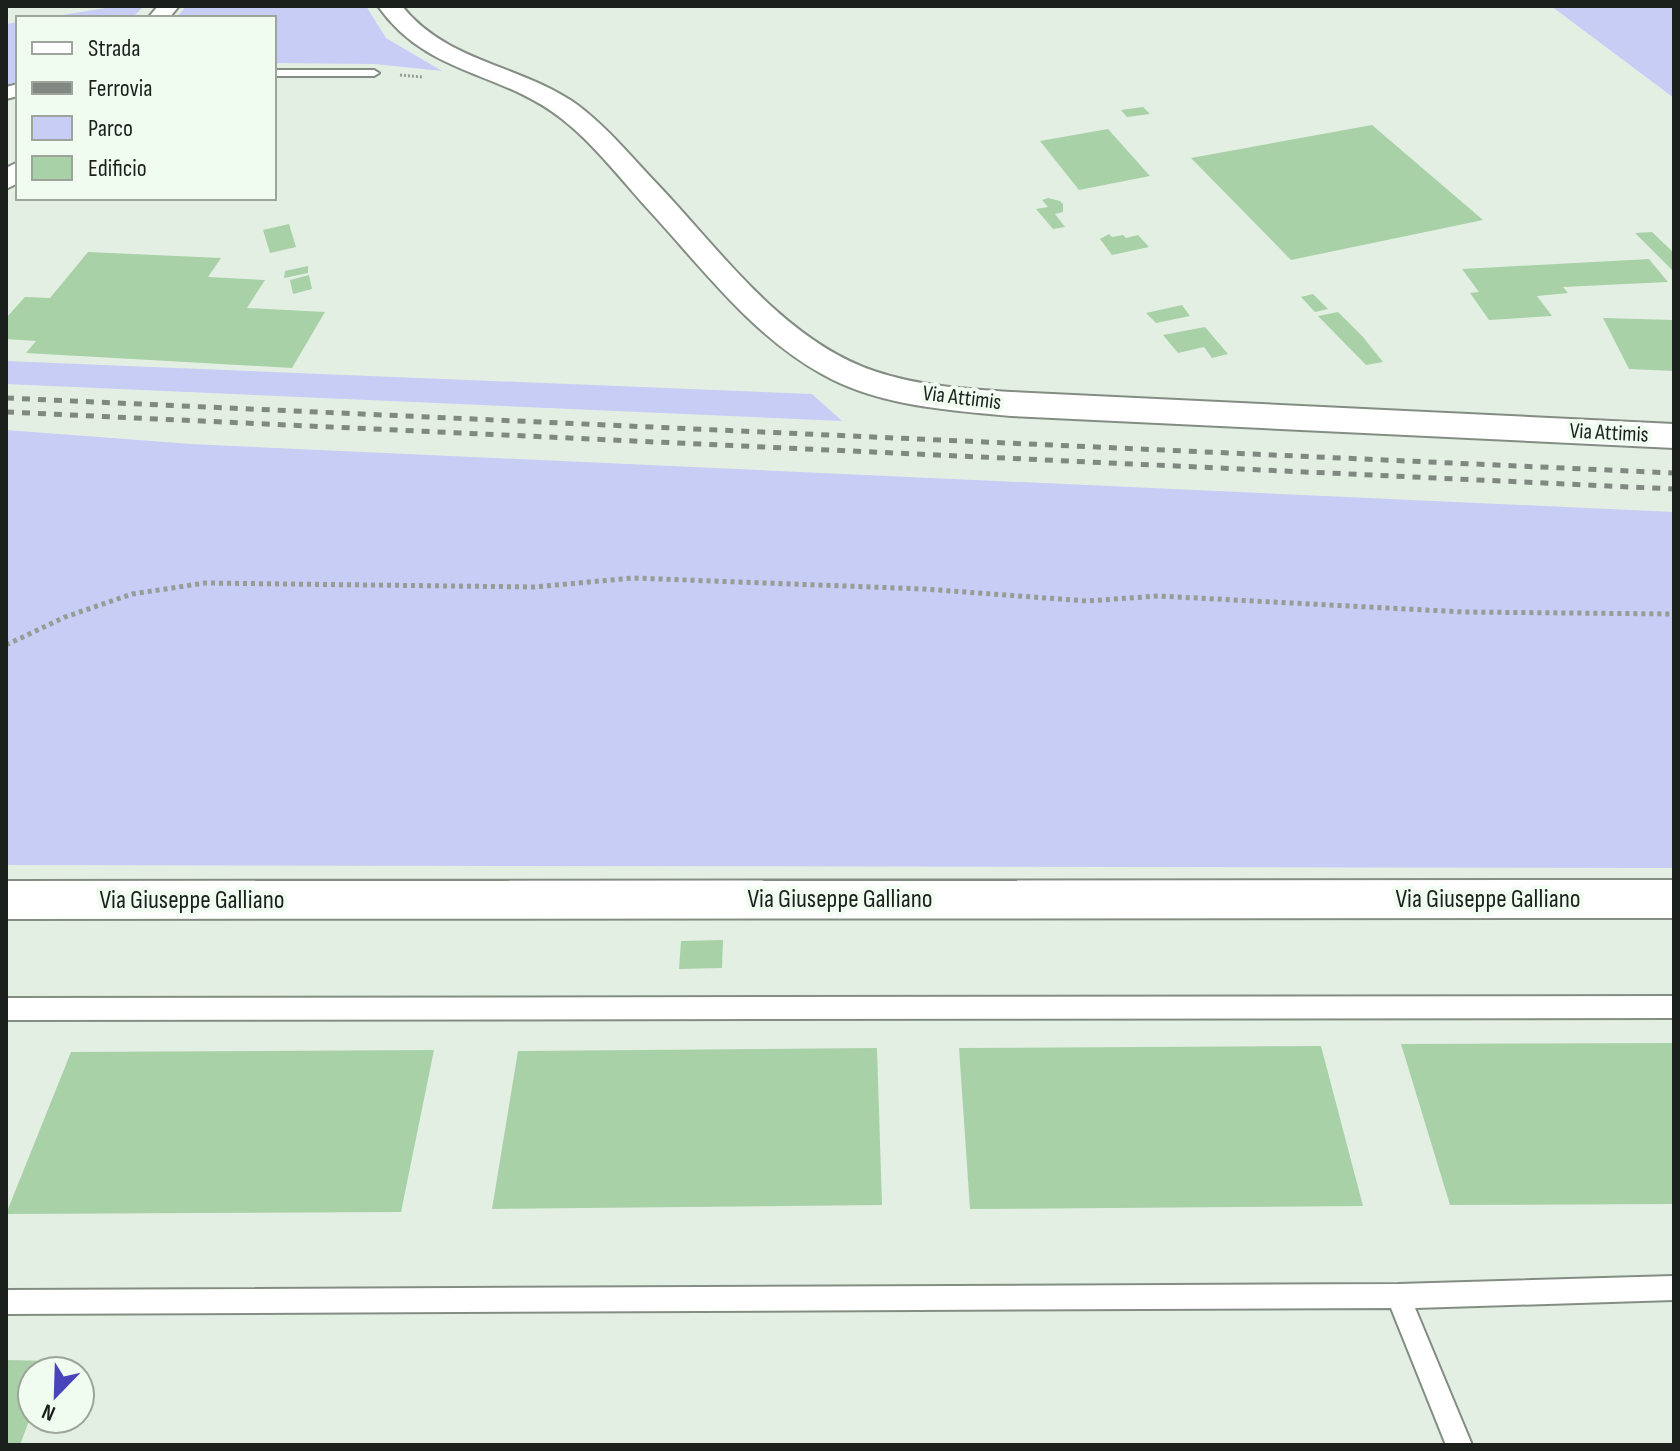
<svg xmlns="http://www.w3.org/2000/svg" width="1680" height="1451" viewBox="0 0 1680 1451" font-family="'Sofia Sans Condensed',sans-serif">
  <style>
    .green { fill: #c7cdf5 }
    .building { fill: #a8d1a7 }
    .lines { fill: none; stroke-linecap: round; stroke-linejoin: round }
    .service-casing { stroke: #848d83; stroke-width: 4 }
    .minor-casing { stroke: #848d83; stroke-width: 4 }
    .tertiary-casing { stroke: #848d83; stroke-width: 4 }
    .path-far1 { stroke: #959d95; stroke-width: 3; stroke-dasharray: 2 2; stroke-linecap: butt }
    .path { stroke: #959d95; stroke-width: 5; stroke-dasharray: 4 4; stroke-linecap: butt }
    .service { fill: #fff; fill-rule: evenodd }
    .minor { fill: #fff; fill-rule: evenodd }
    .tertiary { fill: #fff; fill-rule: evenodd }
    .rail { stroke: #818881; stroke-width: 5; stroke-dasharray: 8 8; stroke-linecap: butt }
    .labels { text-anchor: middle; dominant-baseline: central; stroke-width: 8; stroke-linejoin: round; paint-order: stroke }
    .far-street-label { font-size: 22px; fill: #1c201c; stroke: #f1fcf1 }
    .street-label { font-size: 26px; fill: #1c201c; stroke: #f1fcf1 }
  </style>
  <rect width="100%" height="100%" fill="#e4efe4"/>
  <g class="green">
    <path d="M118,6H144L132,18H44Z"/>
    <path d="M186,6H366L386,38L442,71L374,64L274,63V18H176Z"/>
    <path d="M1551,6H1674V98Z"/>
    <path d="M18,22V84L6,86V24Z"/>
    <path d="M6,361L812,394L842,421L6,384Z"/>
    <path d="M6,430L191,444L1674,512V868L6,865Z"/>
  </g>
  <g class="building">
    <path d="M1143,107L1150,114L1127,117L1121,110Z"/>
    <path d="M1372,125L1483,220L1291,260L1191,158Z"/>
    <path d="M1108,129L1150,176L1079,190L1040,141Z"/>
    <path d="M1048,198L1060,201L1063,204V212L1055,214L1065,227L1053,229L1036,209L1048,207L1042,200Z"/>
    <path d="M289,224L296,247L270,253L263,230Z"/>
    <path d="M1652,232L1674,253V272L1635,233Z"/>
    <path d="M1109,234L1112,237L1123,235L1126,238L1138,235L1149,247L1112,255L1100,239Z"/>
    <path d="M88,252L221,258L208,277L265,280L247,308L325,312L292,368L26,353L36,341L6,339V318L25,297L50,298Z"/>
    <path d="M1649,259L1668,282L1563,287L1568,293L1537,296L1552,316L1489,320L1470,293L1479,292L1462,269Z"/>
    <path d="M308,266V273L284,278L285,271Z"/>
    <path d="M309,275L312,289L293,294L290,280Z"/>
    <path d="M1313,294L1328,309L1315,312L1301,297Z"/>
    <path d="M1182,305L1190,316L1156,323L1146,313Z"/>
    <path d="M1338,312L1363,337L1383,362L1366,365L1318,316Z"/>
    <path d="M1603,318L1674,320V371L1629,369Z"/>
    <path d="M1205,327L1228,354L1212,358L1204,347L1178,353L1163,335Z"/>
    <path d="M723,940L722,968L679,969L681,941Z"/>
    <path d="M1674,1043V1204L1450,1205L1401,1044Z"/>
    <path d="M1321,1046L1363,1206L970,1209L959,1048Z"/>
    <path d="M877,1048L882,1205L492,1209L518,1051Z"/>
    <path d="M434,1050L401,1212L6,1214L71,1052Z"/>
    <path d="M6,1360L52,1361L48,1371H32V1413L20,1445H6Z"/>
  </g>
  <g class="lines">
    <defs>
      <g id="service">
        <path d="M274,70H374L379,73L374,76H274Z"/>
        <path d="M1674,996V1018L6,1020V998Z"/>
        <path d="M1674,1276V1300L1415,1308L1472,1445H1446L1391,1308L6,1314V1290L1398,1284Z"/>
      </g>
      <g id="minor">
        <path d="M158,6H179L169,18H148Z"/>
        <path d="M18,84V96L6,99V87Z"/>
        <path d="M18,162V183L6,189V168Z"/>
        <path d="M1674,880V918L6,919V881Z"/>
      </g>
      <path id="tertiary" d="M378,6H402C447,63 523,65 579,106C609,129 634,160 660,187C722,253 785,341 874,371C918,386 965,389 1011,392L1674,424V448L1011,416C948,410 878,406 822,374C751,335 700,265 646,207C619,177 594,144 562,119C500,70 427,76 378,6Z"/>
    </defs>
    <use href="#service" class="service-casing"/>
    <use href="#minor" class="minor-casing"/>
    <use href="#tertiary" class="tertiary-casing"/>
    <path class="path-far1" d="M400,75L422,77"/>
    <path class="path" d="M6,645L65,617L132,594L205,583L534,587L633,578L924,589L1087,601L1158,596L1464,612L1674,614"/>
    <use href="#service" class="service"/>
    <use href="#minor" class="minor"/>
    <use href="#tertiary" class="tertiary"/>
    <g class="rail">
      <path d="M6,398L1674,473"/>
      <path d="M6,412L1674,489"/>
    </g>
  </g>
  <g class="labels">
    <g class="far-street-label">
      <text transform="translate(962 398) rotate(7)">Via Attimis</text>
      <text transform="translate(1609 433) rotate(3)">Via Attimis</text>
    </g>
    <g class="street-label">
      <text x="840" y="899">Via Giuseppe Galliano</text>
      <text x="1488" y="899">Via Giuseppe Galliano</text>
      <text x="192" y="900">Via Giuseppe Galliano</text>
    </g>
  </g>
  <rect width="1680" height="1451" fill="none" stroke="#1c201c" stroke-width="16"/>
  <rect x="16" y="16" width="260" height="184" fill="#f1fcf1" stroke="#9ca49c" stroke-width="2"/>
  <rect x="32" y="42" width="40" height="12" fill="#ffffff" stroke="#9ca49c" stroke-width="2"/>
  <text x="88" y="56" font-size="24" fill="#1c201c">Strada</text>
  <rect x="32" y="82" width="40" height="12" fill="#818881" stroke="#9ca49c" stroke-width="2"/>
  <text x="88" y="96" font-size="24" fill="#1c201c">Ferrovia</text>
  <rect x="32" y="116" width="40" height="24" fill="#c7cdf5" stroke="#9ca49c" stroke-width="2"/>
  <text x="88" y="136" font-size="24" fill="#1c201c">Parco</text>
  <rect x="32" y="156" width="40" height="24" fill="#a8d1a7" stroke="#9ca49c" stroke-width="2"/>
  <text x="88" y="176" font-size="24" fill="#1c201c">Edificio</text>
  <g transform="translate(56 1395) rotate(203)"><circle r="38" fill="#f1fcf1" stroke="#9ca49c" stroke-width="2"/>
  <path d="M0-6L14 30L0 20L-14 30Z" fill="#4844ba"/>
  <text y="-12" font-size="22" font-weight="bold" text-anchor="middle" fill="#1c201c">N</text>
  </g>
</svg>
